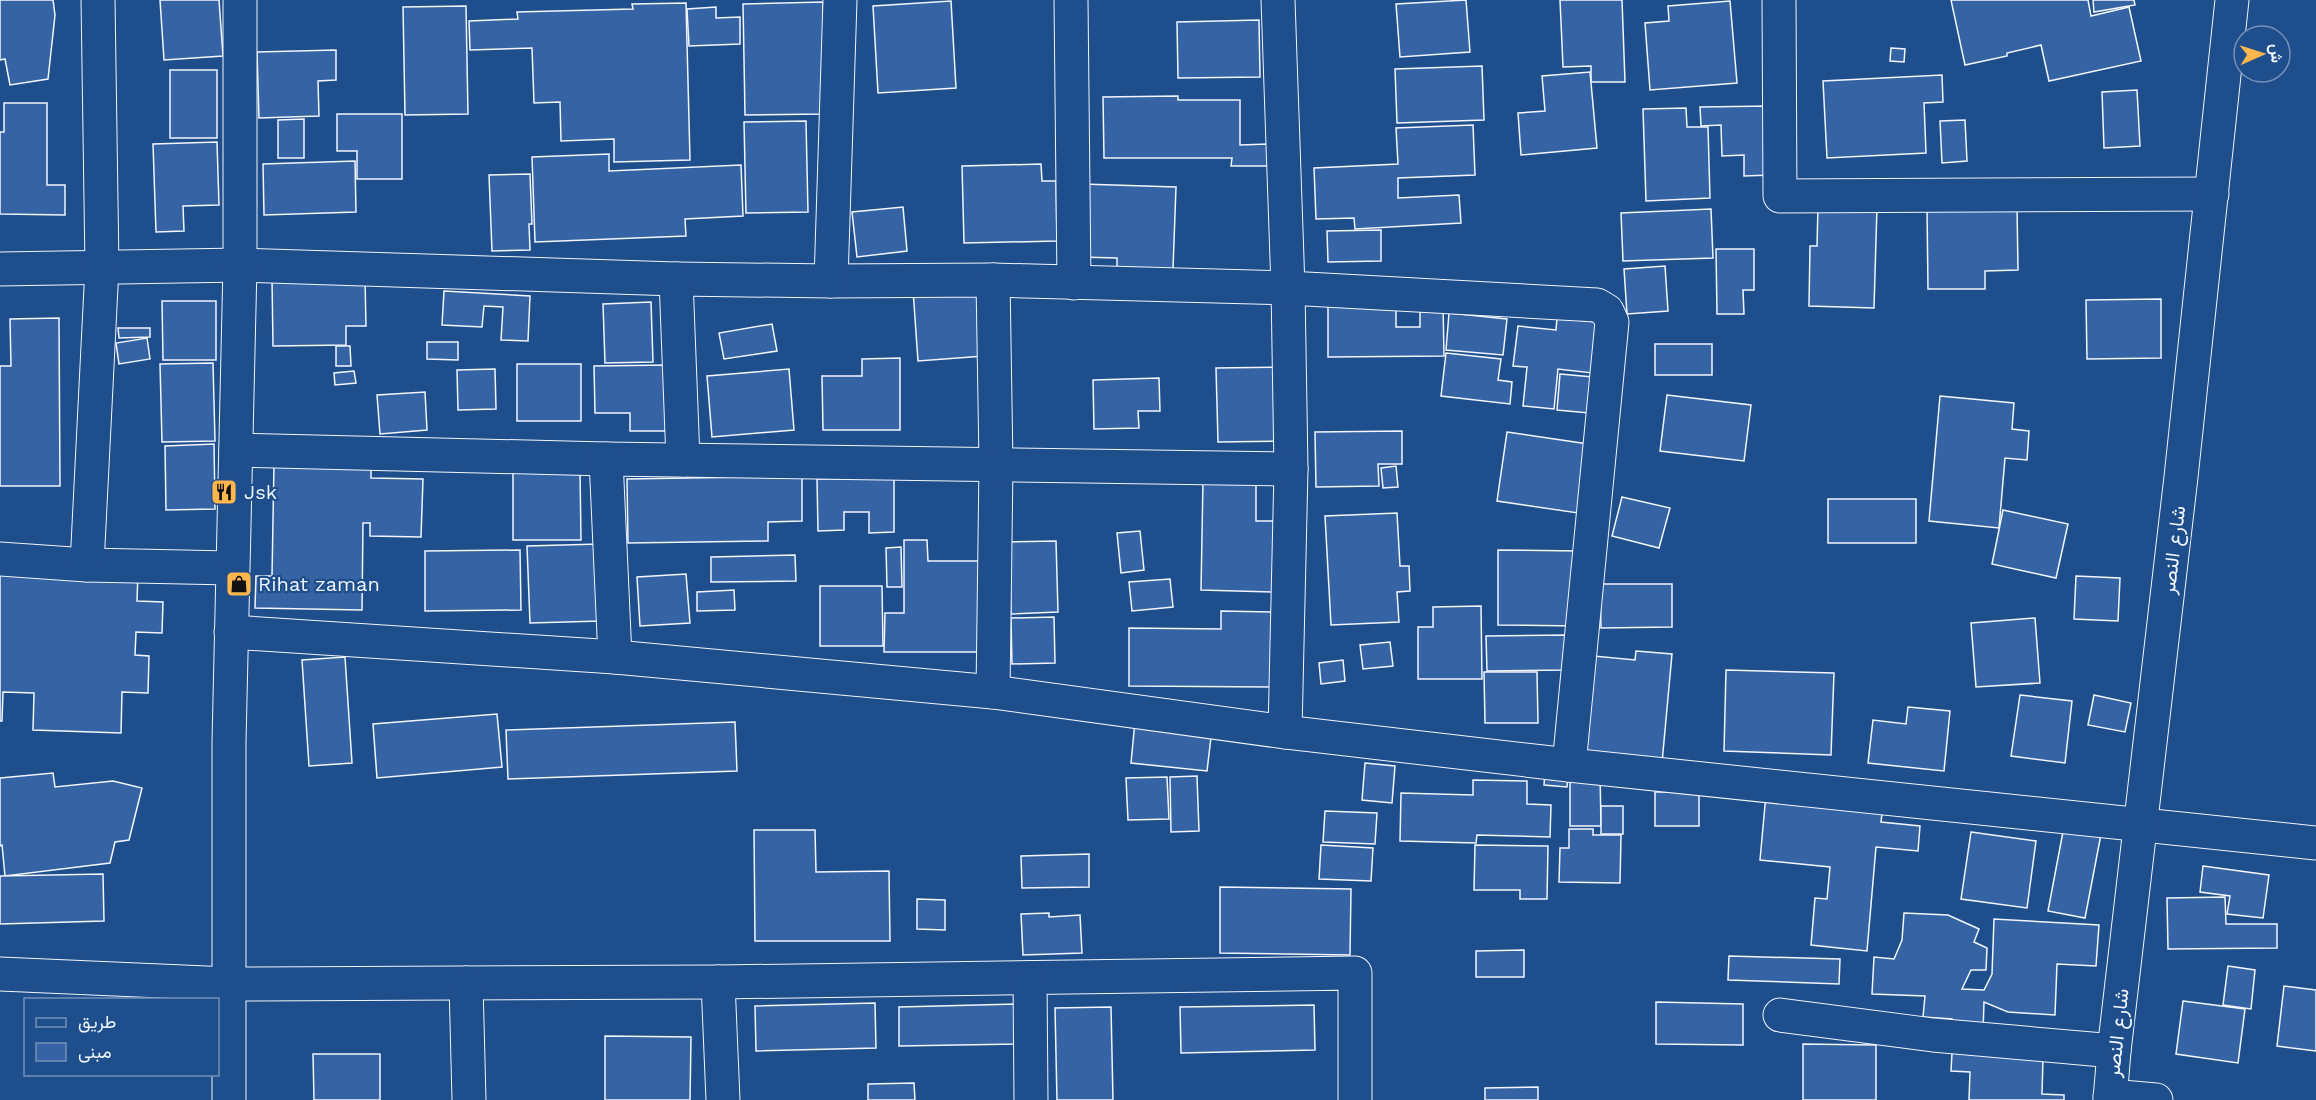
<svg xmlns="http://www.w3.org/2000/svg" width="2316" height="1100" viewBox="0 0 2316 1100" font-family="'Work Sans',Vazirmatn,sans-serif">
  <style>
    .building { fill: #3563a3; stroke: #f2f6ff; stroke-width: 1.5 }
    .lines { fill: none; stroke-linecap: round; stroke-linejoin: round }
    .minor-casing { stroke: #f2f6ff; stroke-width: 35 }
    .major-casing { stroke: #f2f6ff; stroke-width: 35 }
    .minor { stroke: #1f4e8c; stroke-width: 33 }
    .major { stroke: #1f4e8c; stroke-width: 33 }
    .labels { text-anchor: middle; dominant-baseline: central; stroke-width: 4.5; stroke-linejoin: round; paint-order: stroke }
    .poi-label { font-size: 20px; fill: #f2f6ff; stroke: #1f4e8c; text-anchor: start }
    .street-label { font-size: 20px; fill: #f2f6ff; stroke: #1f4e8c }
  </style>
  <rect width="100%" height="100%" fill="#1f4e8c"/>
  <g class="building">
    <path d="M0,0H53L55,15L48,79L10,85L5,59L0,60Z"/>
    <path d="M160,0H219L223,56L164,60Z"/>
    <path d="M1466,0L1470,52L1400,57L1396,4Z"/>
    <path d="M1560,0H1622L1625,82H1591V66L1563,67Z"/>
    <path d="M1951,0H2088L2091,16L2129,7L2141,61L2049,81L2041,45L2007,53V56L1965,65Z"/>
    <path d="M2093,0H2134L2135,5L2094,12Z"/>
    <path d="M951,1L956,88L878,93L873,6Z"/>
    <path d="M1730,1L1737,83L1650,90L1645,23L1669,21L1668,6Z"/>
    <path d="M823,2L825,114L745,115L743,4Z"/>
    <path d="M686,3L690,160L614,162V139L561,141L560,102L534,103L532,48L470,50L469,21L518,19L517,12L633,9L632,4Z"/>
    <path d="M466,6L468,114L405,115L403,7Z"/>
    <path d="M716,7V18L740,17V44L689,46L687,9Z"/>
    <path d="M1259,20L1260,77L1178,78L1177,22Z"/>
    <path d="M1891,48L1905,49L1904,62L1890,61Z"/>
    <path d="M336,50V80L318,81L319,116L259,118L257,52Z"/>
    <path d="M1482,66L1484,120L1397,123L1395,69Z"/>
    <rect x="170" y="70" width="47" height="68"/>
    <path d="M1590,72L1597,148L1521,155L1518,113L1545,111L1542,76Z"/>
    <path d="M1942,75L1943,102L1924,103L1926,153L1827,158L1823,81Z"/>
    <path d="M2137,90L2140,146L2104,148L2102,92Z"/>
    <path d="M1178,96V100H1240V145L1268,144V166H1231L1232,158H1104L1103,97Z"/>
    <path d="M4,103H47V185H65V215L0,214V132H4Z"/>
    <path d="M1769,106L1771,175L1744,176V155L1722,156L1721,125L1701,126L1700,107Z"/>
    <path d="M1686,108L1687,127H1708L1710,198L1646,201L1643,109Z"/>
    <path d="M337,114H402V179H357V151H337Z"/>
    <path d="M304,119V158H278V120Z"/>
    <path d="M1965,120L1967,161L1942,163L1940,121Z"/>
    <path d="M806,121L808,212L746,213L744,122Z"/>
    <path d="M1473,125L1475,175L1398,178V198L1459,195L1461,223L1355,229L1354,218L1316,219L1314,168L1398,164L1396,128Z"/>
    <path d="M217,142L219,205L183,206L184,231L156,232L153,144Z"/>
    <path d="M609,154V171L741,165L743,216L685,219L686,236L535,242L532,157Z"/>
    <path d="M355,161L356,212L264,215L263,164Z"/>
    <path d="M1041,164L1042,181H1056L1057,241L964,243L962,166Z"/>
    <path d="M530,174L532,224H529L530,250L492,251L489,175Z"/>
    <path d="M1082,184L1176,187L1173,269L1117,267V258L1079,257Z"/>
    <path d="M1818,206L1877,207L1874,308L1809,306L1810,246H1817Z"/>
    <path d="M2017,206L2018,270L1985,271V289H1928L1927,208Z"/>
    <path d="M903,207L907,251L857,257L852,212Z"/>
    <path d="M1711,209L1713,258L1623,261L1621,213Z"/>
    <path d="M1381,230V261L1328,262L1327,231Z"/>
    <path d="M1716,249H1754V290H1743L1744,314H1717Z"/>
    <path d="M1665,266L1668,311L1627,314L1624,269Z"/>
    <path d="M365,278L366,326H346V345L273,346L272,280Z"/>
    <path d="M979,286L984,356L918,361L913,290Z"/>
    <path d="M444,291L530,296L528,341L501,340L503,307L484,306L482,327L442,325Z"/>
    <path d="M2161,299V358L2087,359L2086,300Z"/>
    <path d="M162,301H216V360H163Z"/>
    <path d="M651,302L653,362L605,363L603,304Z"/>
    <path d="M1396,302V327H1420V302H1443L1444,356L1328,357V303Z"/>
    <path d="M1449,313L1507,319L1503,355L1446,350Z"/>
    <path d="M59,318L60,486H0V366H11L10,319Z"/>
    <path d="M1557,318L1606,323L1601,374L1558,369L1554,409L1523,406L1527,367L1513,366L1518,326L1556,330Z"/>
    <path d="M772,324L777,351L724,359L719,333Z"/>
    <path d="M118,328H150V337L119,338Z"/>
    <path d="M147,338L150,359L119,364L116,343Z"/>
    <path d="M427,342H458V360L427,359Z"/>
    <rect x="1655" y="344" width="57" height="31"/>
    <path d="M336,346H350L351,366H336Z"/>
    <path d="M1446,353L1501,359L1498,380L1512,382L1510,404L1441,396Z"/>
    <path d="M900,358V430H823L822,376H862V359Z"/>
    <path d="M213,363L215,441L162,442L160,364Z"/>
    <rect x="517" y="364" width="64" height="57"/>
    <path d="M668,365V431H630V413H595L594,366Z"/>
    <path d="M1281,367L1283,441L1218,442L1216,368Z"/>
    <path d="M495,369L496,409L458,410L457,370Z"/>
    <path d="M789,369L794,430L712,437L707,376Z"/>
    <path d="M354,371L356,383L335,385L334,373Z"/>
    <path d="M1560,374L1593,377L1589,413L1557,410Z"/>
    <path d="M1159,378L1160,411H1138L1139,428L1094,429L1093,380Z"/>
    <path d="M425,392L427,430L380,434L377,395Z"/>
    <path d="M1667,395L1751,405L1744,461L1660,451Z"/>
    <path d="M1940,396L2014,403L2012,429L2029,431L2027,460L2005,458L1999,528L1929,521Z"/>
    <path d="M1402,431V464H1378L1379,486L1316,487L1315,432Z"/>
    <path d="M1507,432L1588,444L1578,513L1497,501Z"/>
    <path d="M214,444L215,509L166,510L165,446Z"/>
    <path d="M274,463L371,464V478L423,479L421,537L370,536V523H363L362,610L255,608L256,576H272Z"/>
    <path d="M1396,466L1398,487L1383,488L1381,468Z"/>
    <path d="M513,471H580L581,540H513Z"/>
    <path d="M802,476V521L768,522V541L628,543L627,479Z"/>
    <path d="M894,478V532L869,533V512H844V530L818,531L817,479Z"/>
    <path d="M1203,479L1256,480V521H1274L1272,592L1201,590Z"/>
    <path d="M1622,497L1670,508L1659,548L1612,536Z"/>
    <rect x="1828" y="499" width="88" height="44"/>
    <path d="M2003,510L2068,524L2056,578L1992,564Z"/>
    <path d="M1397,513L1400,566H1409L1410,591L1397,592L1399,622L1331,625L1325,516Z"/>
    <path d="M1140,531L1144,570L1121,573L1117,533Z"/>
    <path d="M904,540H927L928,561H979V652H884L885,613H904Z"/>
    <path d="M1056,541L1058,612L1011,614L1009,542Z"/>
    <path d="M599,544L601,621L530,623L527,546Z"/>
    <path d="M901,547L902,587H887L886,548Z"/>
    <path d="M520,550L521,610L425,611V551Z"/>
    <path d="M1498,550L1579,551V626L1498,625Z"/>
    <path d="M795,555L796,581L711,582V557Z"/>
    <path d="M0,569L138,573L137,601L163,602L162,633L136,632L135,655L149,656L148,693L122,692L121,733L33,730L34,693L3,692L2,721H0Z"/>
    <path d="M686,574L690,623L640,626L637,577Z"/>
    <path d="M2076,576L2120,578L2118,621L2074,619Z"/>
    <path d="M1170,579L1173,607L1132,611L1129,582Z"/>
    <path d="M1600,584H1672V627L1601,628Z"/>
    <path d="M820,586H882L883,646H820Z"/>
    <path d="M734,590L735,610L697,611V592Z"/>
    <path d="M1481,606L1482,679H1418V627H1433V607Z"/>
    <path d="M1221,611L1279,612L1278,687L1129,686V628L1221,629Z"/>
    <path d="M1054,617L1055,663L1012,664L1011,618Z"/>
    <path d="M2035,618L2040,683L1976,687L1971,623Z"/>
    <path d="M1566,635V670L1487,671L1486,636Z"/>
    <path d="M1390,642L1393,666L1363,669L1360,645Z"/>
    <path d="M1636,651L1672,654L1662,763L1576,755L1594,656L1635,660Z"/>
    <path d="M345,657L352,763L309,766L302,660Z"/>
    <path d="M1343,660L1345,681L1321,684L1319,663Z"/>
    <path d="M1726,670L1834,673L1831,755L1724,751Z"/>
    <path d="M1484,672H1537L1538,723H1485Z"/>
    <path d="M2020,695L2072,701L2065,763L2011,756Z"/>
    <path d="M2094,695L2131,703L2125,732L2088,725Z"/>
    <path d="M1908,707L1950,711L1944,771L1868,763L1873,720L1906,724Z"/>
    <path d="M497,714L502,767L377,778L373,724Z"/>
    <path d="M1135,721L1212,729L1207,771L1131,763Z"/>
    <path d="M735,722L737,771L508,779L506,730Z"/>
    <path d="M1365,763L1395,766L1392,803L1362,800Z"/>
    <path d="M53,773L55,787L113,781L142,788L129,840L115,842L110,863L5,876L2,845L0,846V778Z"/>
    <path d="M1545,773L1568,774L1567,787L1544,785Z"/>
    <path d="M1570,773H1600L1601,826H1570Z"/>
    <path d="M1197,776L1199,831L1171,832L1170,777Z"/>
    <path d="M1167,777L1169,819L1128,820L1126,778Z"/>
    <path d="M1473,780L1527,781V804L1551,805L1550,837L1477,835L1476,843L1400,841L1401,793L1473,795Z"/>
    <rect x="1655" y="792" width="44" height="34"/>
    <path d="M1766,794L1883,805L1881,822L1920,826L1918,851L1876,847L1867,951L1811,945L1815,898L1827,899L1830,867L1760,860Z"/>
    <rect x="1601" y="806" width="22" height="28"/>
    <path d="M1325,811L1377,813L1375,844L1323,842Z"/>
    <path d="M2065,821L2102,829L2085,918L2048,911Z"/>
    <path d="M1569,829H1593V835H1621L1620,883L1559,882L1560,848H1569Z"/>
    <path d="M754,830H815L816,872L889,871L890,941H755Z"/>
    <path d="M1971,832L2036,841L2027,908L1961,899Z"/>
    <path d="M1321,845L1373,848L1371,881L1319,879Z"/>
    <path d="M1475,845L1548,846L1547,899H1520V890H1474Z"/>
    <path d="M1089,854V887L1022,888L1021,856Z"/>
    <path d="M2203,866L2269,875L2263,918L2227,914L2230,896L2200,892Z"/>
    <path d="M103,874L104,921L0,924V876Z"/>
    <path d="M1220,887L1351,889L1350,955L1220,953Z"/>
    <path d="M2225,897L2226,924H2277V948L2168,949L2167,898Z"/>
    <path d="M917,899L945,900V930L917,929Z"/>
    <path d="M1049,913V917L1080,915L1082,953L1023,955L1021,914Z"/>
    <path d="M1904,913L1948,915L1979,929L1974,942L1987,948L1986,970H1971L1962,989L1984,990L1992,974L1994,919L2099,925L2096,966L2057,964L2055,1015L2008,1012L1984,1002L1983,1032L1951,1031L1952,1019L1923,1017L1925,996L1872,994L1874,957L1894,959L1902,940Z"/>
    <path d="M1524,950V977H1476V951Z"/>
    <path d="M1729,956L1840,959L1839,984L1728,980Z"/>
    <path d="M2228,966L2255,970L2251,1009L2223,1005Z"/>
    <path d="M2284,986L2316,990V1051L2277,1046Z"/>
    <path d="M2183,1001L2245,1009L2238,1063L2176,1054Z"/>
    <path d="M1656,1002L1743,1004V1045L1656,1044Z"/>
    <path d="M875,1003L876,1048L756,1051L755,1006Z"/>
    <path d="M1017,1004L1018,1044L899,1046V1007Z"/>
    <path d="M1314,1005L1315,1050L1181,1053L1180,1007Z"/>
    <path d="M1111,1007L1113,1100H1057L1055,1008Z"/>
    <path d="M605,1036L691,1037L690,1100H605Z"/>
    <path d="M1803,1044L1876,1045V1100H1803Z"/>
    <path d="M1952,1053L2043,1058L2042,1094L2064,1095V1100H1969L1970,1072L1951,1071Z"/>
    <path d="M313,1054H380V1100H314Z"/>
    <path d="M914,1083L915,1100H868V1084Z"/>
    <path d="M1538,1087V1100H1485V1088Z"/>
  </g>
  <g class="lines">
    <defs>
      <g id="minor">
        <path d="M1071,0L1074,283"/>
        <path d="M1278,0L1288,288L1291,469L1285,732"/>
        <path d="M1779,0L1780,196L2212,194"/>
        <path d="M0,269L240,265L676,279L831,281L993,280L1288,288L1597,305L1607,311L1612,322L1569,765"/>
        <path d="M676,279L683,460"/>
        <path d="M993,280L996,464L993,692"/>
        <path d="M831,281L840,0"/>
        <path d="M236,450L606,459L1291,469"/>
        <path d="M606,459L615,657"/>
        <path d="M0,559L87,565L231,568"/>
        <path d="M87,565L102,267L98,0"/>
        <path d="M231,632L615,657L993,692L1285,732L1569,765L2316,843"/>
        <path d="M0,974L229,984L718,982L1355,973V1100"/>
        <path d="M1030,978L1031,1100"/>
        <path d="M718,982L723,1100"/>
        <path d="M466,983L469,1100"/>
        <path d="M1780,1015L1933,1035L2114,1051"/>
        <path d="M2110,1096L2156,1100"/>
      </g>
      <g id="major">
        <path d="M229,1100V742L240,265V0"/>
        <path d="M2110,1100L2114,1051L2181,477L2232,0"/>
      </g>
    </defs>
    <use href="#minor" class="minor-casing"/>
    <use href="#major" class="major-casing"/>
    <use href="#minor" class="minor"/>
    <use href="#major" class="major"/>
  </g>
  <defs>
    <symbol id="restaurant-square" viewBox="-11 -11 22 22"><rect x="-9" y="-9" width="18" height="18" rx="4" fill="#ffb74d" stroke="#1f4e8c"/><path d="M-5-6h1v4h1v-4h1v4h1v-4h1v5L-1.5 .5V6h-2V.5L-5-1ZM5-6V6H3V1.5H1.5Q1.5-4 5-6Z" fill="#111"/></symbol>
    <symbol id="shop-square" viewBox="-11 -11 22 22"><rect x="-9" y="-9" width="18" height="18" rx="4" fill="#ffb74d" stroke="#1f4e8c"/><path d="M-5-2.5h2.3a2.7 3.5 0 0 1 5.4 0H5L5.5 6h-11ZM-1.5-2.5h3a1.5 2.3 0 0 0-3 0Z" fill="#111"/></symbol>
  </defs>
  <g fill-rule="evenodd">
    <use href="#restaurant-square" x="209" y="477" width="30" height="30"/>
    <use href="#shop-square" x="224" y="569" width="30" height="30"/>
  </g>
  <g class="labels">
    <g class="poi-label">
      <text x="244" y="492">Jsk</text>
      <text x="258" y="584">Rihat zaman</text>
    </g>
    <g class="street-label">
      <text transform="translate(2173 550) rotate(-83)">شارع النصر</text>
      <text transform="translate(2117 1033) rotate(-84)">شارع النصر</text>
    </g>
  </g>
  <rect x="24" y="998" width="195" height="78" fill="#1f4e8c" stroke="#7391ba" stroke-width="1.5"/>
  <rect x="36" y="1018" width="30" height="9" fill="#1f4e8c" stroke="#7391ba" stroke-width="1.5"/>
  <text x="78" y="1028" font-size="18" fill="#f2f6ff">طريق</text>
  <rect x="36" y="1043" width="30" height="18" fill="#3563a3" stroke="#7391ba" stroke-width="1.5"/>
  <text x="78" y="1058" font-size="18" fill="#f2f6ff">مبنى</text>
  <g transform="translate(2262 54) rotate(87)"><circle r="28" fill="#1f4e8c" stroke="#7391ba" stroke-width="1.5"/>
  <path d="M0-4.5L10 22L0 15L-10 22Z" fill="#ffb74d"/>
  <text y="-9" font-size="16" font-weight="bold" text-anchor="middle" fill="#f2f6ff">ش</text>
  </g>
</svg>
